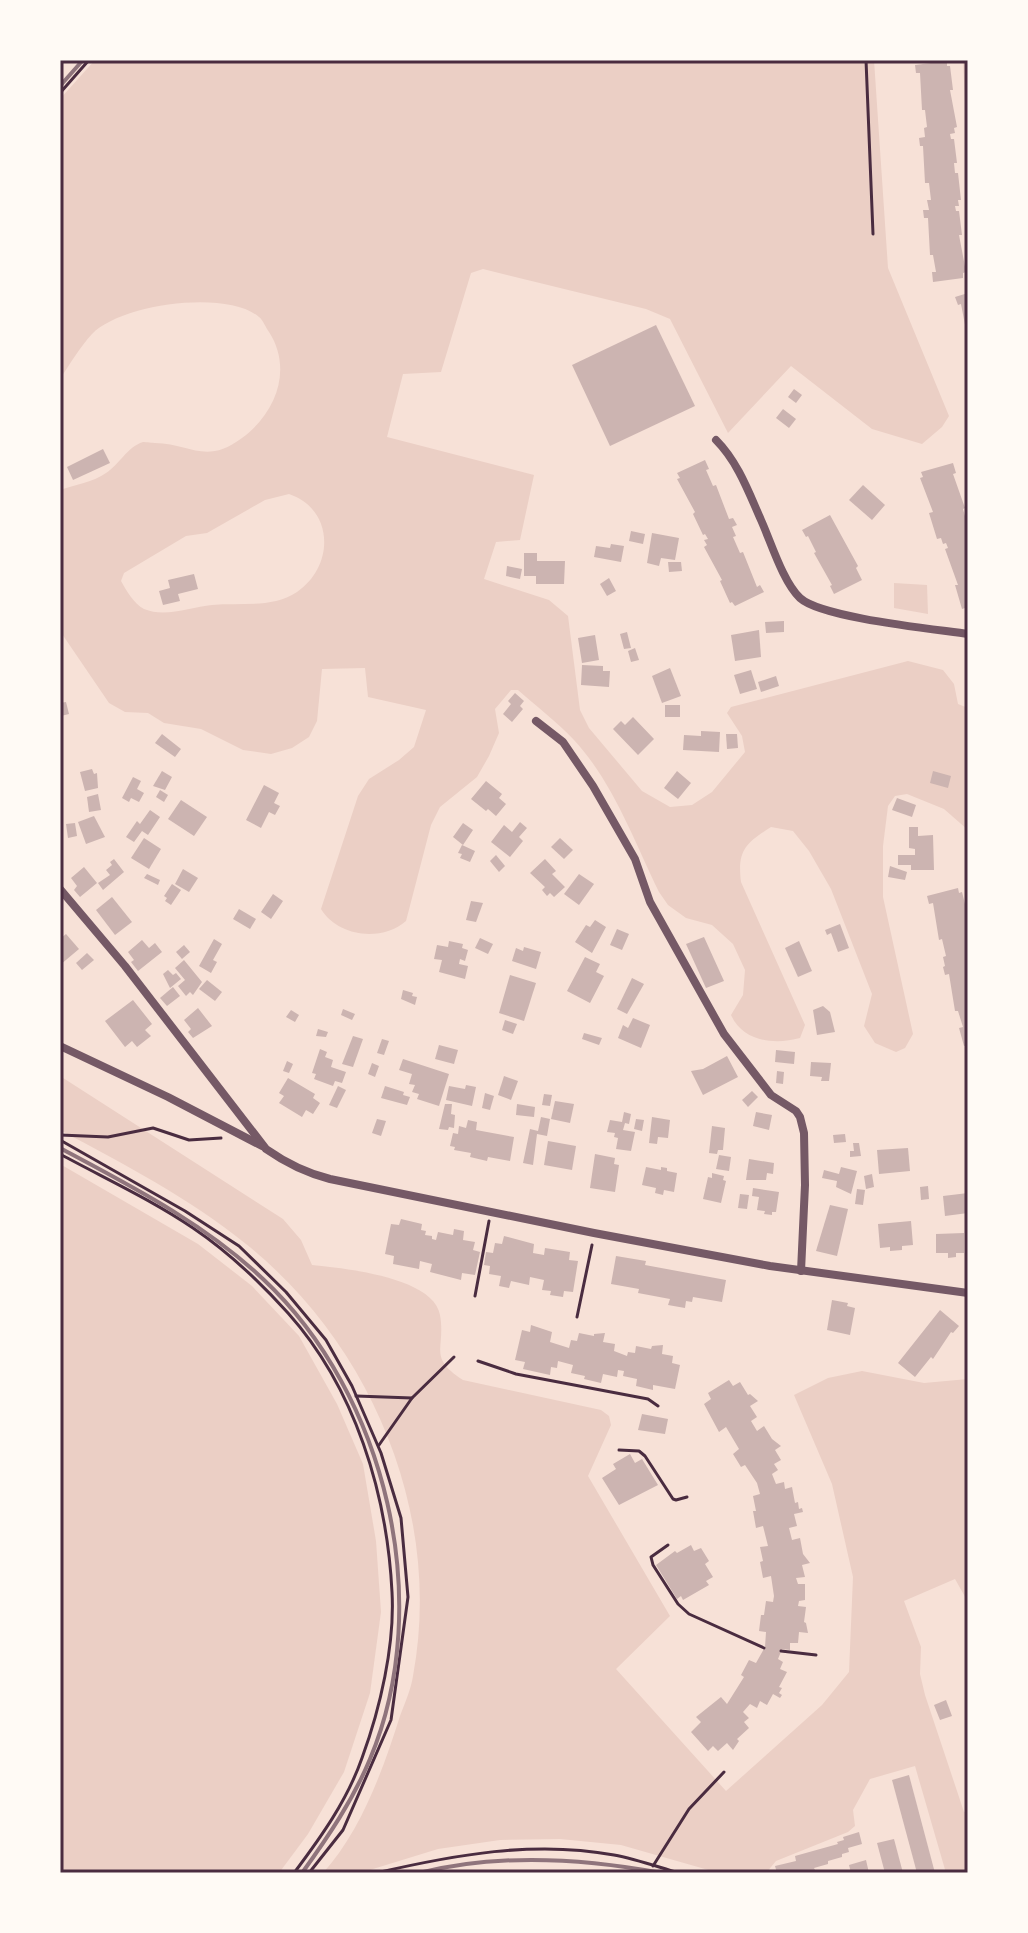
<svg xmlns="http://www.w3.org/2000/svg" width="1028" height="1933" viewBox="0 0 1028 1933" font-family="'Alegreya Sans',sans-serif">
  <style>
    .green { fill: #ebcfc5; fill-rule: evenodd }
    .building { fill: #ccb4b1 }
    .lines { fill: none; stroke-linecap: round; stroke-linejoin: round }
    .path { stroke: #4a2c40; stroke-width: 3 }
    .minor { stroke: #755966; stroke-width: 8 }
    .rail { stroke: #8f747c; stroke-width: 4 }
    .neatline { fill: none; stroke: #4a2c40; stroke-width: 3 }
  </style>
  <rect width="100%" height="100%" fill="#f7e1d7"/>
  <g class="green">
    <path d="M95,60H874L888,268L949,416L942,427L922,444L872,429L791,366L728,433L670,319L646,309L483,269L471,273L441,372L403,374L387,437L534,475L520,540L496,542L484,579L549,600L568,616L580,710L589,728L642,791L670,807L692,805L712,792L745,752L742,736L727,713L731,707L908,661L943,670L954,684L958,704L968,708V830L944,809L907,794L895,796L888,806L883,846V897L913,1034L905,1048L896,1052L875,1043L864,1026L872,994L831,889L809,851L793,831L771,827C746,843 737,850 741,882L805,1025L800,1038C775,1045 743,1042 731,1015L743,995L745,970L733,944L712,925L686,918L668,905L659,892C634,841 613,782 574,740C557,722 536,706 518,690H511L495,709L499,733L489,756L477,777L440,807L431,825L406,921C382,942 338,937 321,909L358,796L369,779L399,760L414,747L426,710L368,697L365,668L322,669L317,721L309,737L292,748L271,754L243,750L201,729L164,723L148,713L125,712L109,703L60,631V490C74,485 94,482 106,473C119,465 127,447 143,442C145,442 154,443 155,443C191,444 206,465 242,438C276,413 293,369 269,332C266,328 263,320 259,317C227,289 120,304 92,334C80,347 70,364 60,379V99ZM289,494C334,509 335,566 297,592C271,609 240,602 212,605C191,607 165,618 144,609C134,604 126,590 121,581L124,573L186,536L207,533L265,500Z"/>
    <path d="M963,60H968V163Z"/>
    <path d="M894,583L927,585L928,614L894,608Z"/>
    <path d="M60,1076L283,1219L301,1240L312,1265C342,1268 434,1277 440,1315C446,1349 427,1357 463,1380L601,1410L609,1416L611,1425L588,1476L670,1616L616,1669L726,1791L822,1705L849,1672L853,1577L832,1484L794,1395L828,1378L862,1371L924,1383L968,1379V1602L955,1579L904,1601L921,1647L920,1674L925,1695L964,1812L968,1811V1873H946L915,1766L870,1779L853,1810L855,1826L848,1832L776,1861L766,1873H719L621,1845L560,1839L500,1840L438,1849L360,1873H323C361,1831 383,1770 400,1716C405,1703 411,1689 413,1676C443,1515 372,1345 246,1244C189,1198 124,1164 60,1130Z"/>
    <path d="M60,1164L198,1244L252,1286L299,1336L337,1404L363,1464L376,1541L381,1612L370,1693L344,1772L308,1834L279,1873H60Z"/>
  </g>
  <g class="building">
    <path d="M947,61V66H950L953,90H950L957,127L954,128L955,133L950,134L951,139H954L957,163H954L955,173H958L961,200H958L959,206H955L956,211H959L962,235H959L966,272L963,273V278L933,282L932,272H936L933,255H930L928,218H924L923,210H929L927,200H931L929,183H925L923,146H920L919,138L925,137L924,128L927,127L925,110H922L920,73H916L915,65Z"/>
    <path d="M968,293V335H967L961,304L958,305L955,297Z"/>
    <path d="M656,325L695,406L610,446L572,365Z"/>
    <path d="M794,389L802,395L796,403L788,397Z"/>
    <path d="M783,409L796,419L789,428L776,418Z"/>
    <path d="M103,449L110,463L73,480L67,467Z"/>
    <path d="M705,460L709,469L706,470L713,486L716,485L729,519L733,518L737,525L732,527L736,536L733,537L740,553L743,552L757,587L760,585L764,592L735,606L732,602L730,603L720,581L722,580L704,547L707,545L704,540L708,539L705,534L703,535L693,514L695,512L677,479L680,478L677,473Z"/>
    <path d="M953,463L956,473L953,474L965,508L963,509L968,527L967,617L965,608L962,609L955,585H958L945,549L948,548L946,543L943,544L941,538L937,539L929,513L933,512L920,478L923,477L921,472Z"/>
    <path d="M863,485L885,505L872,520L849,500Z"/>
    <path d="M830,515L858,566L856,568L862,580L834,594L830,586L832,585L814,553L816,552L808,536L806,537L802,530Z"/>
    <path d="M631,531L645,534L643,544L629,541Z"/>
    <path d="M652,533L679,538L675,560L661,558L659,566L647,563Z"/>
    <path d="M611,544L624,546L621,562L594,557L596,546L610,548Z"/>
    <path d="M524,553H537V561H565L564,584H536V576H524Z"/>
    <path d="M668,562H681L682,571L669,572Z"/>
    <path d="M507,566L522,569L520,579L506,576Z"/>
    <path d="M194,574L198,589L178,594L180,601L163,605L159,591L170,588L168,580Z"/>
    <path d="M609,578L616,591L607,596L600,584Z"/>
    <path d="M784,621V632L766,633L765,622Z"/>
    <path d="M759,630L761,657L735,661L731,635Z"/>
    <path d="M627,632L631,648L624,649L620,634Z"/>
    <path d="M595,635L599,660L582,663L578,638Z"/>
    <path d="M635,648L639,660L631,662L628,651Z"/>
    <path d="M582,665L603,666V671H610L609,687L581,685Z"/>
    <path d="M670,668L681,696L662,703L652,676Z"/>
    <path d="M751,670L757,689L740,694L734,675Z"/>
    <path d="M776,676L779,686L761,692L758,682Z"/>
    <path d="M515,693L524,701L520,706L523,709L512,722L503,714L511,704L508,701Z"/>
    <path d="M66,702L69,714L61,716L60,703Z"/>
    <rect x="665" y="705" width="15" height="12"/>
    <path d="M633,717L654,739L638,755L613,729L621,721L625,725Z"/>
    <path d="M701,731L720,732L719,752L683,750L684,735L701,736Z"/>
    <path d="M162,734L181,749L175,757L155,743Z"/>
    <path d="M726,734H737L738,748L727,749Z"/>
    <path d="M92,769L94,774L97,773L98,788L85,791L80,772Z"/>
    <path d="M162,771L172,777L165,790L153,786Z"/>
    <path d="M677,771L691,783L678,799L664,788Z"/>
    <path d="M933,771L951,776L948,788L930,783Z"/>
    <path d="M133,777L141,781L137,789L144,793L139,802L131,798L129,802L122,798Z"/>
    <path d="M486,781L502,794L499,798L506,804L496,816L488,809L486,811L471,799Z"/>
    <path d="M264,785L279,793L274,803L280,806L275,815L269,812L261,828L246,820Z"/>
    <path d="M160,790L168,795L164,802L156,797Z"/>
    <path d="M98,794L101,810L89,812L87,797Z"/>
    <path d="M897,798L916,805L912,817L892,810Z"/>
    <path d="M181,800L207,817L194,836L168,819Z"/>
    <path d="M150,810L160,817L148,835L142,831L134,842L126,837L137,821L140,824Z"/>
    <path d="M94,816L105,837L86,844L78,822Z"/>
    <path d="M520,822L527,828L519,837L523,841L510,857L491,842L504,825L512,832Z"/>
    <path d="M75,823L77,836L68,838L66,824Z"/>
    <path d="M463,823L473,830L463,845L453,837Z"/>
    <path d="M909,827H918V836L933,835L934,870H911V865H898V855H915V849L909,848Z"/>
    <path d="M144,838L161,849L149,869L131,858Z"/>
    <path d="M560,838L573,850L564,859L551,847Z"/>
    <path d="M462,845L475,851L470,862L460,858L462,854L458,853Z"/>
    <path d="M496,855L505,866L499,872L490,861Z"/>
    <path d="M114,859L124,872L103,890L98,883L110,875L106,870L112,865L110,862Z"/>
    <path d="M545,859L556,871L552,874L565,887L554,897L550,893L547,896L542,890L545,887L530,873Z"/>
    <path d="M890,866L907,872L905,880L888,877Z"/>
    <path d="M84,867L97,883L80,897L74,890L77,886L71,878Z"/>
    <path d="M183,869L198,878L189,892L175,884Z"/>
    <path d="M147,874L160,880L158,885L144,878Z"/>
    <path d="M579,874L594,884L579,905L564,894Z"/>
    <path d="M172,884L181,890L171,905L165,901L167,898L164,896Z"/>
    <path d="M958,888L959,893L962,892L968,916H965L968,926V1045L964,1046L959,1028L963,1027L958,1011H955L949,974L945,975L943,967L945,966L943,957L946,956L942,939L939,940L933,903L929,904L927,896Z"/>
    <path d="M273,894L283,901L271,919L261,912Z"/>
    <path d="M112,897L132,922L115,935L96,910Z"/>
    <path d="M471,901L483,903L476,922L466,920Z"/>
    <path d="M239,909L256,919L250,929L233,919Z"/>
    <path d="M595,920L606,927L592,953L575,942L586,925L590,927Z"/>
    <path d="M840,924L849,948L838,952L831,933L827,935L825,930Z"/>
    <path d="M617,929L629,934L622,950L610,945Z"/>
    <path d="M66,934L79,949L60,965V939Z"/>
    <path d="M704,937L724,981L706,988L686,944Z"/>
    <path d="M480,938L493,944L488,954L475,948Z"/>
    <path d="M214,939L222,944L213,960L217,962L211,973L199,966Z"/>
    <path d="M142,940L149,948L155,943L162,952L138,971L131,962L134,960L128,952Z"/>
    <path d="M449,941L463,944L462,948L468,950L465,961L460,959L459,964L468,966L465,979L439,972L442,960L434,959L437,945L448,947Z"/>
    <path d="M799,941L812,971L798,977L785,948Z"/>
    <path d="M184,945L190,952L182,959L176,952Z"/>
    <path d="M524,947L541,952L536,969L512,961L516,948L523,951Z"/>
    <path d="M87,953L94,960L82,970L76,963Z"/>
    <path d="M585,957L600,964L596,972L604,976L590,1003L567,991Z"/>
    <path d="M184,960L202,982L193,995L190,992L186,996L178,986L185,980L175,968Z"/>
    <path d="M168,970L173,975L176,973L181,979L170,988L163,974Z"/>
    <path d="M510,975L536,983L524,1021L499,1013Z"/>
    <path d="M632,978L644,984L627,1014L617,1009Z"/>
    <path d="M207,980L222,992L215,1001L199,989Z"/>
    <path d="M173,987L180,996L167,1006L160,998Z"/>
    <path d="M403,990L413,993L412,996L417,997L415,1005L401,999Z"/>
    <path d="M133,1000L152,1024L145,1030L151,1036L137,1047L132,1041L125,1047L105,1021Z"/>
    <path d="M823,1006L830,1012L835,1032L817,1035L813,1010Z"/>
    <path d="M198,1008L212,1026L193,1038L188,1032L191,1029L184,1020Z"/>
    <path d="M343,1009L355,1014L352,1020L341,1015Z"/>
    <path d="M291,1010L299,1015L295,1022L286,1017Z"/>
    <path d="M633,1018L650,1025L641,1048L618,1038L623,1025L628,1028Z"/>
    <path d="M505,1020L517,1024L513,1034L502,1030Z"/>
    <path d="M318,1029L328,1032L326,1037L316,1036Z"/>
    <path d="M584,1033L602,1038L599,1045L582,1039Z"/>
    <path d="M353,1036L363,1039L353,1067L342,1064Z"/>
    <path d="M382,1039L389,1041L384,1055L377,1053Z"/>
    <path d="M439,1045L458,1050L454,1064L435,1059Z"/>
    <path d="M320,1049L327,1052L325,1057L333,1060L331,1067L346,1072L342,1083L335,1081L333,1086L314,1079L316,1074L312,1073Z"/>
    <path d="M776,1050L795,1052L794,1064L775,1062Z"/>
    <path d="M727,1056L738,1077L703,1095L691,1071L703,1069Z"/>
    <path d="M403,1059L449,1074L439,1106L417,1099L419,1094L412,1092L415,1085L409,1084L412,1074L399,1070Z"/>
    <path d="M287,1061L293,1064L289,1073L283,1071Z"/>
    <path d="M811,1062L831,1063L829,1081H821L822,1077L810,1076Z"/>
    <path d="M372,1063L379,1066L375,1077L368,1074Z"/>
    <path d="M777,1071L784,1072L783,1084L776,1083Z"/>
    <path d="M504,1076L518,1081L511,1100L498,1095Z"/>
    <path d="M288,1078L315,1094L313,1098L320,1103L313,1114L306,1110L302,1117L279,1103L284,1096L279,1093Z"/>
    <path d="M466,1085L476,1087L472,1106L446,1100L449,1086L465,1089Z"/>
    <path d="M338,1086L346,1090L337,1108L329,1105Z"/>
    <path d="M385,1086L404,1092L403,1095L410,1097L407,1105L381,1098Z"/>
    <path d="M752,1091L758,1097L748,1107L742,1100Z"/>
    <path d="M485,1093L494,1096L490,1110L482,1108Z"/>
    <path d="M544,1094L552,1095L550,1106L542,1105Z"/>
    <path d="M555,1101L574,1104L570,1123L551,1119Z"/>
    <path d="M445,1104H452L451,1114L455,1115L454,1128L449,1127L448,1130L439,1129Z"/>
    <path d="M517,1104L535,1107L534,1117L516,1115Z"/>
    <path d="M624,1112L631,1114L629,1124L625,1123L623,1130L635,1132L631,1151L616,1149L618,1138L614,1137L615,1133L607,1132L610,1120L622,1122Z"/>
    <path d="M756,1112L772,1115L769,1130L753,1126Z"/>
    <path d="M541,1117L550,1119L547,1136L537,1134L533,1165L523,1163L530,1129L538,1131Z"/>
    <path d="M652,1117L670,1120L668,1138L658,1137L657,1144L649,1143Z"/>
    <path d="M377,1119L386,1121L381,1136L372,1133Z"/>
    <path d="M636,1119L644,1120L642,1131L634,1129Z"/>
    <path d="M468,1120L477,1122L476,1130L514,1137L510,1161L488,1157L487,1161L470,1157L471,1153L454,1150L455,1147L450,1146L453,1133L458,1134L459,1126L466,1128Z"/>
    <path d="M712,1126L725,1128L723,1150H718L717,1154L709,1153Z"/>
    <path d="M845,1134L846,1142L834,1143L833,1135Z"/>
    <path d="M548,1141L576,1146L572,1170L544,1165Z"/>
    <path d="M853,1143H859L861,1156L850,1157V1151H854Z"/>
    <path d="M908,1148L910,1171L879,1174L877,1150Z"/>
    <path d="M595,1154L615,1158L614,1164L619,1165L615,1192L590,1188Z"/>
    <path d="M719,1155L731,1157L729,1171L716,1169Z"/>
    <path d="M749,1159L774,1163L773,1174L767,1173L766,1180H746Z"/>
    <path d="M646,1167L661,1170V1167L667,1168V1171L677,1173L674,1192L664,1190L663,1195L655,1193L656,1188L642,1185Z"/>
    <path d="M841,1167L857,1171L851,1194L836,1187L837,1181L822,1178L824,1170L839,1174Z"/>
    <path d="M712,1173L724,1176L723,1180L726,1181L721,1203L703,1199L708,1177L712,1178Z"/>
    <path d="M872,1174L874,1187L866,1189L864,1176Z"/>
    <path d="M928,1186L929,1199L921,1200L920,1187Z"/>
    <path d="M753,1188L779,1192L776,1212H772V1215L764,1214L765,1211L757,1210L759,1197L752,1196Z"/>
    <path d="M857,1189L865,1190L863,1205L855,1204Z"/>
    <path d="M968,1193V1213L945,1216L943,1196Z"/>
    <path d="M740,1194L749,1195L747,1209L738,1208Z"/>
    <path d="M830,1205L848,1209L837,1256L816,1251Z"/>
    <path d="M401,1219L422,1224L421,1230L426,1231L425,1235L432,1236V1239L436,1240L438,1232L453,1235L454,1229L464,1231L463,1240L475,1242L473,1250L480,1252L475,1275L462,1273L461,1280L430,1272L432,1264L420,1261L419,1269L393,1264L394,1256L385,1254L391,1224L399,1225Z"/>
    <path d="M911,1221L913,1245L902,1246V1250L890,1251V1247L880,1248L878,1224Z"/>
    <path d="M964,1233V1253H956V1257L948,1258V1253H936V1234Z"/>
    <path d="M504,1236L534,1244L533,1253L544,1255L545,1248L570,1252L569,1260L578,1261L573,1292L564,1291L563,1297L550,1295L551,1291L542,1290L544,1280L530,1277L529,1285L511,1281L509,1288L499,1286L501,1276L489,1274L490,1266L484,1265L486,1252L493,1253L495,1243L502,1244Z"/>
    <path d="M616,1256L646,1261L645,1265L726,1280L722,1302L693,1297L692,1302L686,1301L685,1308L668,1305L670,1299L638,1293L639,1289L611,1284Z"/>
    <path d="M832,1300L848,1303L847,1306L855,1308L850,1335L827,1330Z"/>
    <path d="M940,1310L959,1326L953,1333L951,1332L933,1359L931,1357L915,1377L898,1363Z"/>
    <path d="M531,1325L552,1332L550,1342L569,1348L571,1340L577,1341L579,1333L594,1336V1334L605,1333L603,1342L615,1344L614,1351L627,1356L628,1352L635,1353L636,1346L651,1349L652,1346L663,1345L662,1354L673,1356L672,1363L680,1365L675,1389L653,1385V1390L636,1386L637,1379L623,1376L624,1371L618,1370L617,1377L603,1374L601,1383L584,1379L585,1376L571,1373L573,1365L558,1361L557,1368L551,1367L550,1375L523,1369L525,1362L515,1360L522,1330L530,1332Z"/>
    <path d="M729,1380L733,1386L740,1382L748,1395L750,1394L758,1401L750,1406L757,1417L751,1421L757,1431L764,1426L772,1439L781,1446L775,1450L781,1460L774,1464L778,1470L772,1474L776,1484L784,1482L785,1489L792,1487L795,1503L798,1502L799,1509L802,1508L803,1512L794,1514L797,1526L789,1528L792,1540L800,1538L803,1554L810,1563L802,1565L805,1577L796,1578L798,1584H805V1600L799,1601L798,1606L806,1607L804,1622L806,1623L808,1633L799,1632L798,1643H790V1650L782,1649L778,1659L783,1662L780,1669L787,1672L779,1687L782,1688L779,1693L782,1695L780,1698L773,1694L767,1705L760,1701L757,1708L750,1704L743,1712L749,1718L744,1722L749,1728L737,1739L739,1741L733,1750L727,1743L718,1751L713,1746L708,1751L691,1732L701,1722L696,1717L721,1697L727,1704L744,1677L741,1675L749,1660L756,1663L765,1647L766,1632L759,1631L761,1615H764L766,1601L773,1602L774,1596L771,1576L763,1578L760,1562L763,1561L760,1547L768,1546L763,1526L756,1528L753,1511H756L753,1496L760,1494L757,1483L745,1465L741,1467L733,1454L739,1449L726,1427L719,1432L704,1404L711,1399L708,1393Z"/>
    <path d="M642,1414L668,1419L665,1434L638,1430Z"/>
    <path d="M630,1454L635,1463L642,1459L658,1485L619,1505L602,1478L616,1469L613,1464Z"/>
    <path d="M691,1545L694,1551L701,1548L709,1561L705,1564L713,1577L706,1581L709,1585L683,1600L681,1596L677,1599L656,1565L675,1551L677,1553Z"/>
    <path d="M946,1700L952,1716L940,1720L934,1705Z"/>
    <path d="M909,1775L935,1873H917L892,1780Z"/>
    <path d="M859,1832L862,1844L848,1848L849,1852L842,1854V1857L828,1861V1864L814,1868L815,1870L777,1873L775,1866L796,1861L795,1856L838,1844L837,1842L844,1840L843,1837Z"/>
    <path d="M894,1839L903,1873H885L877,1843Z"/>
    <path d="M866,1860L869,1873H851L849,1865Z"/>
  </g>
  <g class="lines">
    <g class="path">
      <path d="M866,60L873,234"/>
      <path d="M60,93L89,60"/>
      <path d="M60,1135L108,1137L153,1128L189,1140L221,1138"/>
      <path d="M60,1140L185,1211L239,1246L286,1292L326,1340L352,1386L381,1453L401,1518L408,1597L391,1720L343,1830L309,1873"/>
      <path d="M60,1154C104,1178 152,1200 193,1228C227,1251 260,1282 288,1313C355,1388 387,1493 392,1592C395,1645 380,1709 362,1758C347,1801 321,1837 294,1873"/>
      <path d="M475,1296L489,1221"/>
      <path d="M577,1317L592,1245"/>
      <path d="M478,1361L516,1374L648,1399L658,1406"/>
      <path d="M356,1396L412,1398"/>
      <path d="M379,1445L412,1398L454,1357"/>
      <path d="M619,1450L639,1451L645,1456L673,1499L676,1500L687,1497"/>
      <path d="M668,1545L651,1557L653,1565L678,1604L689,1614L764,1648"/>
      <path d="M781,1651L816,1655"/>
      <path d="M653,1866L689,1809L724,1772"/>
      <path d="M376,1873C454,1855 534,1840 614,1855C636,1859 658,1867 679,1873"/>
    </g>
    <g class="minor">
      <path d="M716,440C738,462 749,493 761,520C771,542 783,582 800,598C822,618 934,629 968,634"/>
      <path d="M536,721L563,742L593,786L635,859L650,902L724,1034L771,1095L796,1111L800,1117L804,1133L805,1185L801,1271"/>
      <path d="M60,889L125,966L266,1149C286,1163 306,1173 330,1179L594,1233L770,1266L968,1293"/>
      <path d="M60,1046L168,1097L262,1146"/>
    </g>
    <g class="rail">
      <path d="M60,86L83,60"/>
      <path d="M60,1148C131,1186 204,1223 263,1279C386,1394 436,1602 370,1759C353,1800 328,1837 302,1873"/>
      <path d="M419,1873C498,1853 582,1858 662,1873"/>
    </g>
  </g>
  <rect width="1028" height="1933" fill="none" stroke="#fffaf5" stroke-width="124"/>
  <rect x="62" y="62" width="904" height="1809" class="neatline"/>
</svg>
